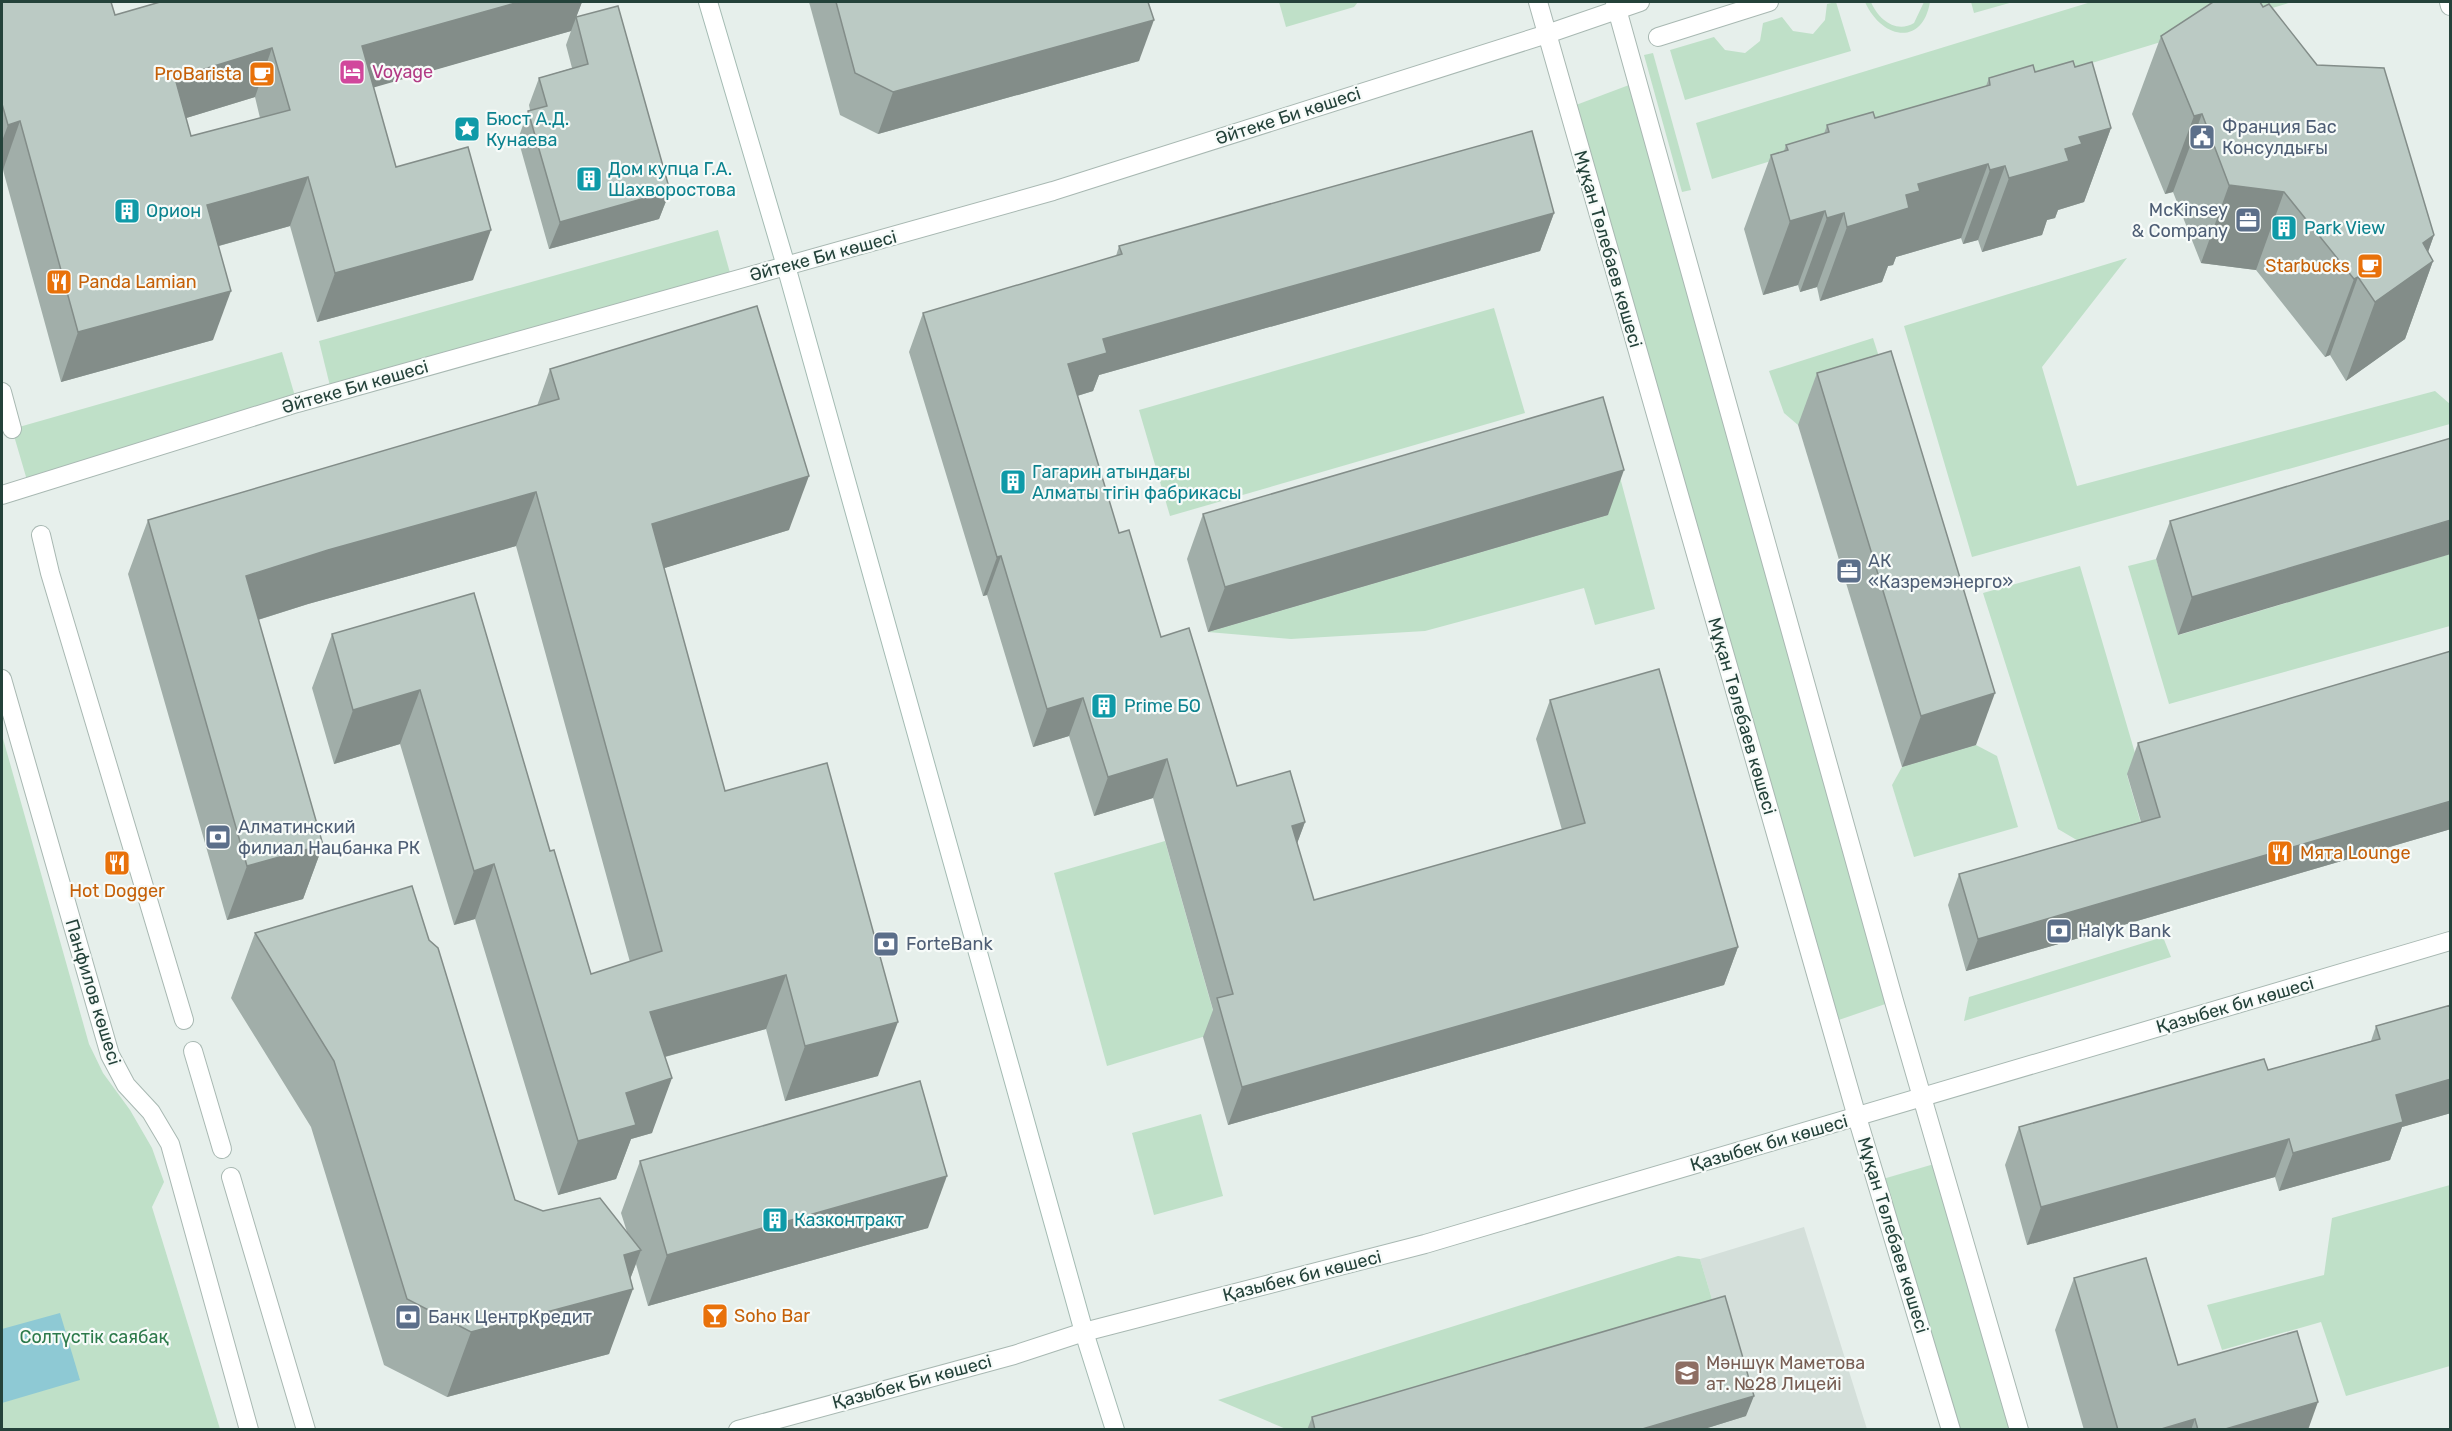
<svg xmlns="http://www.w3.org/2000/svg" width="2452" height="1431" viewBox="0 0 2452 1431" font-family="Rubik,sans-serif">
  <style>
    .built { fill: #d4dfda }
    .green { fill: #bfe0c8 }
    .water { fill: #8ec9d4 }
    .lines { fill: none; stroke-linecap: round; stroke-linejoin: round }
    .pedestrian-casing { stroke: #a8b8b2; stroke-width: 20 }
    .minor-casing { stroke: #a8b8b2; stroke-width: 20 }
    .tertiary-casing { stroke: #a8b8b2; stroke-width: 20 }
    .secondary-casing { stroke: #a4bbb3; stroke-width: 20 }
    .pedestrian { stroke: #fff; stroke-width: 18 }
    .minor { stroke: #fff; stroke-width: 18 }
    .tertiary { stroke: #fff; stroke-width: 18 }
    .secondary { stroke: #fff; stroke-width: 18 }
    .wall { fill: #a1aea9; fill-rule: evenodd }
    .shaded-wall { fill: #838d89 }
    .building { fill: #bbcac4; stroke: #838d89; stroke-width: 1.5; fill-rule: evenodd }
    .labels { text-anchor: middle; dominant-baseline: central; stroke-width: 4.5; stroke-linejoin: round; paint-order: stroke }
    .hotel-label { font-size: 18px; fill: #b23c85; stroke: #f7fbf9; text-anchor: start }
    .food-label { font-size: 18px; fill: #c56008; stroke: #f7fbf9; text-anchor: start }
    .street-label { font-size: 18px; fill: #24423a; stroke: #f7fbf9 }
    .culture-label { font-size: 18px; fill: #0d838f; stroke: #f7fbf9; text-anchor: start }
    .service-label { font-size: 18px; fill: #4e5e75; stroke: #f7fbf9; text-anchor: start }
    .park-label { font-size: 18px; fill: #2d7a4b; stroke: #f7fbf9 }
    .education-label { font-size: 18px; fill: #785e54; stroke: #f7fbf9; text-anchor: start }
  </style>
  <rect width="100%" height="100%" fill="#e6efeb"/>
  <path class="built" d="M1804,1227L1867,1429L1330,1430L1717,1316L1700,1259Z"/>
  <g class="green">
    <path d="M1279,2H1358L1354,7L1286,27Z"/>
    <path d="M1836,2L1851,51L1685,100L1670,50L1714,37L1725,50L1745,53L1760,41L1763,23L1782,17L1793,31L1813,34L1825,20L1827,4Z"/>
    <path d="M1865,2H1871C1878,19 1896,34 1914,23L1924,2H1930C1922,48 1881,38 1865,2Z"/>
    <path d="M1971,2H2013L1974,13Z"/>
    <path d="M2091,2H2292L1712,179L1696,123Z"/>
    <path d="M1653,53L1691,190L1682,192L1644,55Z"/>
    <path d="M1637,82L1894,1001L1830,1023L1568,108Z"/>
    <path d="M718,230L732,280L332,394L319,341Z"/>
    <path d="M2127,258L2042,367L2077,486L2435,391L2450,404V424L1972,557L1904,326Z"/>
    <path d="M1494,308L1525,413L1170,516L1139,410Z"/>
    <path d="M1873,338L1888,385L1872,402L1798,425L1784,413L1769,371Z"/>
    <path d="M282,352L297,403L29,487L12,429Z"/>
    <path d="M1609,436L1655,609L1595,625L1584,588L1425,631L1291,639L1208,632L1608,515Z"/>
    <path d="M2450,554V626L2169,704L2128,566L2156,559L2179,635Z"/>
    <path d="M2080,566L2140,770L2127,775L2148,848L2109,859L2058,829L1983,593Z"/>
    <path d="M2,735L89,1044L103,1073L130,1110L152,1148L164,1182L152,1207L220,1429H2Z"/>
    <path d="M1976,745L1997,756L2018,827L1914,857L1892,785L1902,767Z"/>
    <path d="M1165,841L1219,1032L1107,1066L1054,873Z"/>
    <path d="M2163,937L2171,957L1964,1021L1969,997Z"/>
    <path d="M1201,1114L1223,1196L1154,1215L1132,1133Z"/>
    <path d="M1941,1162L2019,1429H1951L1876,1181Z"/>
    <path d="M2450,1185V1366L2346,1396L2321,1322L2222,1350L2207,1305L2324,1275L2332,1218Z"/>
    <path d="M1678,1256L1700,1259L1717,1316L1330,1429H1286L1218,1400Z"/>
  </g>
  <path class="water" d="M60,1313L80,1380L2,1403V1329Z"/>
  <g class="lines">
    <defs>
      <g id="pedestrian">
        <path d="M1658,37L1769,2"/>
        <path d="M2,392L12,429"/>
        <path d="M41,535L50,573L184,1020"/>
        <path d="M193,1051L222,1149"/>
        <path d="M231,1177L306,1430"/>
      </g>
      <g id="minor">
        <path d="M1538,2L1857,1117L1951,1430"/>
        <path d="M1615,2L1894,1001L2019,1430"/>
        <path d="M2,495L297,403L1053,191L1547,34L1640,2"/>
        <path d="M2,679L110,1055L126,1085L151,1112L170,1144L249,1430"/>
        <path d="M738,1430L1014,1355L1084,1332"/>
      </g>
      <g id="tertiary">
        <path d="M2449,2L2450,6"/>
        <path d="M1084,1332L1425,1244L2450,941"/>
      </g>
      <path id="secondary" d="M708,2L786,266L1084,1332L1115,1430"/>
    </defs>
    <use href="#pedestrian" class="pedestrian-casing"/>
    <use href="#minor" class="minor-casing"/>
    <use href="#tertiary" class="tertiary-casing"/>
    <use href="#secondary" class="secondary-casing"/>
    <use href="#pedestrian" class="pedestrian"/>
    <use href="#minor" class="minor"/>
    <use href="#tertiary" class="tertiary"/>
    <use href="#secondary" class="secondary"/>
  </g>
  <g class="wall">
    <path d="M2,2L115,15L160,2H582L576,17L670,191L659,219L549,249L518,139L528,111L530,110L529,105L539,78L572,68L566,45L571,31L373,87L396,167L473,280L317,322L290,226L219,246L213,340L61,382L3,170H2ZM255,97L260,118L191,136L186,118Z"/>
    <path d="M809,2H1148L1139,61L878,134L840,115Z"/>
    <path d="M2161,36L2434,235L2428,252L2433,261L2405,339L2346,381L2330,355L2325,357L2256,270L2201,263L2173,192L2165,194L2132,114Z"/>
    <path d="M2075,67L2111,128L2084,202L2058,210L2055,218L2047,220L2042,235L1982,252L1978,240L1963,244L1961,238L1896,257L1893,265L1888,266L1882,282L1820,301L1817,287L1800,292L1798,285L1763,295L1744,229L1771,155L1784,151L1786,145L1824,134L1827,125L1875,118L1986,86L1989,78Z"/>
    <path d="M1554,213L1540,251L1099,375L1093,391L1077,396L1119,533L1161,637L1237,786L1305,822L1297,843L1314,900L1562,830L1536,739L1550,700L1738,947L1724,985L1228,1125L1203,1037L1213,1010L1153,798L1094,816L1069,736L1033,747L987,595L983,596L909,352L923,313L1116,256L1119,246Z"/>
    <path d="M550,369L789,530L664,568L725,791L878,1076L785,1101L766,1029L665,1057L652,1133L631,1139L616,1179L558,1195L475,919L454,925L400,744L334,764L312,688L332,634L474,593L550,851L591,974L630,962L516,546L308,604L258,620L323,845L303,899L227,920L128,574L148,520L537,406Z"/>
    <path d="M1817,373L1976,745L1902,767L1798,425Z"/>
    <path d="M2451,438L2178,635L2156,559L2170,521Z"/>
    <path d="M1203,514L1608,515L1208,632L1187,559Z"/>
    <path d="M2451,651V829L1966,971L1948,905L1959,874L2141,822L2127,774L2138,743Z"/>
    <path d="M255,933L429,940L515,1200L543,1211L627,1232L621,1213L640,1161L928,1228L648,1306L636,1264L630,1279L609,1354L447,1397L384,1365L311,1127L231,998Z"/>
    <path d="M2451,1005V1113L2402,1127L2390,1160L2279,1191L2275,1177L2027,1245L2005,1165L2019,1127L2268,1070L2371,1041L2376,1026Z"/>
    <path d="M2074,1278L2178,1365L2308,1430H2084L2055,1330Z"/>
    <path d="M1746,1416L1701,1430H1307L1312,1417Z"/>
  </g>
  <g class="shaded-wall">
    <path d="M519,2H582L571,31L344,96L362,46Z"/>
    <path d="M1154,20L1139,61L878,134L893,92Z"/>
    <path d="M272,48L255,97L157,127L175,78Z"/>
    <path d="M2202,114L2173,192L2165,194L2194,116Z"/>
    <path d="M20,121L3,170H2V141L8,125Z"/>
    <path d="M2111,128L2084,202L2058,210L2055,218L2047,220L2042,235L1982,252L2009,178L2065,149L2079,137Z"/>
    <path d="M1988,164L1961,238L1896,257L1893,265L1888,266L1882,282L1820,301L1847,227L1918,184Z"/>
    <path d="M2005,166L1978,240L1963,244L1990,170Z"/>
    <path d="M308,177L290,226L189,254L207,205Z"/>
    <path d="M2229,185L2284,192L2256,270L2201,263Z"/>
    <path d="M670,191L659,219L549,249L560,222Z"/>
    <path d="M1825,211L1798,285L1763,295L1790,221Z"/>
    <path d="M1554,213L1540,251L1099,375L1093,391L1054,403L1068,364L1103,339Z"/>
    <path d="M1844,213L1817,287L1800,292L1827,218Z"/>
    <path d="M491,230L473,280L317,322L335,273Z"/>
    <path d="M2434,235L2422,269L2433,261L2405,339L2346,381L2375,302L2423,243Z"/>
    <path d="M2358,277L2330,355L2325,357L2354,279Z"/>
    <path d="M231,291L213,340L61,382L78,332Z"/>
    <path d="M1624,470L1608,515L1208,632L1225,587Z"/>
    <path d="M809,476L789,530L632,578L652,524Z"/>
    <path d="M536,492L516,546L308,604L226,630L246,576L328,550Z"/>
    <path d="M2451,520V554L2178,635L2192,597Z"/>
    <path d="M1001,556L987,595L983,596L997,557Z"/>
    <path d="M420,690L400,744L334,764L353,710Z"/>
    <path d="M1995,693L1976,745L1902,767L1921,716Z"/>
    <path d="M1083,698L1069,736L1033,747L1047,709Z"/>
    <path d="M1167,759L1153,798L1094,816L1108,777Z"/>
    <path d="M2451,801V829L1966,971L1978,939Z"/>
    <path d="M1305,822L1291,860L1292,826Z"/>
    <path d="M323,845L303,899L227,920L247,866Z"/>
    <path d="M494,864L475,919L454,925L474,871Z"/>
    <path d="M1738,947L1724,985L1228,1125L1242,1087Z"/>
    <path d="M786,975L766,1029L631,1066L650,1012Z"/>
    <path d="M898,1022L878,1076L785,1101L805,1046Z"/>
    <path d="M672,1078L652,1133L631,1139L616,1179L558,1195L578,1141L626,1093Z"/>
    <path d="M2451,1079V1113L2402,1127L2390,1160L2279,1191L2293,1153L2396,1095Z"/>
    <path d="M2289,1139L2275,1177L2027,1245L2041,1207Z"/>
    <path d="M947,1176L928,1228L648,1306L667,1255Z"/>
    <path d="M641,1250L626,1290L633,1289L609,1354L447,1397L471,1332L624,1255Z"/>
    <path d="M1754,1396L1746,1416L1701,1430H1639Z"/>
    <path d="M2318,1402L2308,1430H2222Z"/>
    <path d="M2195,1419L2191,1430H2158Z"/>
  </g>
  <g class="building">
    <path d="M2,2H111L115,15L160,2H519L362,46L396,167L468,147L491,230L335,273L308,177L207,205L231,291L78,332L20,121L8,125L2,104ZM272,48L290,110L191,136L175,78Z"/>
    <path d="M836,2H1148L1154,20L893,92L855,73Z"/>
    <path d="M2213,2H2260L2263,7L2269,4L2317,65L2384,68L2434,235L2423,243L2433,261L2375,302L2358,277L2354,279L2284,192L2229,185L2202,114L2194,116L2161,36Z"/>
    <path d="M618,6L670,191L560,222L528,111L547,106L539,78L588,64L576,17Z"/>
    <path d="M2073,61L2075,67L2092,62L2111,128L2079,137L2082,144L2065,149L2069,161L2009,178L2005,166L1990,170L1988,164L1918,184L1920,191L1906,195L1909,208L1847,227L1844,213L1827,218L1825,211L1790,221L1771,155L1788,150L1786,145L1829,132L1827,125L1873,112L1875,118L1990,85L1989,78L2033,65L2035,72Z"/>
    <path d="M1532,131L1554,213L1103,339L1107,353L1068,364L1119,533L1129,530L1161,637L1189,628L1237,786L1290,771L1305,822L1292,826L1314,900L1585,823L1550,700L1659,669L1738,947L1242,1087L1217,998L1233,994L1167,759L1108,777L1083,698L1047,709L1001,556L997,557L923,313L1122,254L1119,246Z"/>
    <path d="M757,306L809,476L652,524L725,791L827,763L898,1022L805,1046L786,975L650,1012L672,1078L626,1093L636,1125L578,1141L494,864L474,871L420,690L353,710L332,634L474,593L550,851L554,850L591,974L662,951L536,492L328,550L246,576L323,845L247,866L148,520L559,399L550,369Z"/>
    <path d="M1891,351L1995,693L1921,716L1817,373Z"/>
    <path d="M1603,397L1624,470L1225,587L1203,514Z"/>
    <path d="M2451,438V520L2192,597L2170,521Z"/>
    <path d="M2451,651V801L1978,939L1959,874L2160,817L2138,743Z"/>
    <path d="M412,886L429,940L438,948L515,1200L543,1211L600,1198L641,1250L624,1255L633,1289L471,1332L407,1299L334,1061L255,933Z"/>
    <path d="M2451,1005V1079L2396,1095L2403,1122L2293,1153L2289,1139L2041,1207L2019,1127L2264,1059L2268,1070L2380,1039L2376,1026Z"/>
    <path d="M920,1081L947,1176L667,1255L640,1161Z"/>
    <path d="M2146,1258L2178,1365L2297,1331L2318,1402L2222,1430H2198L2195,1419L2158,1430H2118L2074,1278Z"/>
    <path d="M1725,1296L1754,1396L1639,1430H1315L1312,1417Z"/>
  </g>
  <defs>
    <symbol id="hotel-square" viewBox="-11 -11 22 22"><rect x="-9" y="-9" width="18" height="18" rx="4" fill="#d1479c" stroke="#f7fbf9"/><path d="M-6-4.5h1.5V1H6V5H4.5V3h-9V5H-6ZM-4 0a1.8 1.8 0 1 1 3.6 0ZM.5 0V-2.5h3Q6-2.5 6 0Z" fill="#fff"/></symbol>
    <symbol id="cafe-square" viewBox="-11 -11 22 22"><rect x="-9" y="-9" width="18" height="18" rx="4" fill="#e8710a" stroke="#f7fbf9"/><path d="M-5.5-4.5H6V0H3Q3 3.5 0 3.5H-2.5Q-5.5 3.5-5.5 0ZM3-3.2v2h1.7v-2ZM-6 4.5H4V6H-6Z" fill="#fff"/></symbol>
    <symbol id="sight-square" viewBox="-11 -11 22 22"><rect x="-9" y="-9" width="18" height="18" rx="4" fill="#0f9aa8" stroke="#f7fbf9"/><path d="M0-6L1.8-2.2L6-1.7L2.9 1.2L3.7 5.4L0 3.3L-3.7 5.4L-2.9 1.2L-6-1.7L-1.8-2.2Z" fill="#fff"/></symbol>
    <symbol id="civic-square" viewBox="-11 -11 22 22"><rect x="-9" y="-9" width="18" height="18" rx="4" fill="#5c6f8a" stroke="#f7fbf9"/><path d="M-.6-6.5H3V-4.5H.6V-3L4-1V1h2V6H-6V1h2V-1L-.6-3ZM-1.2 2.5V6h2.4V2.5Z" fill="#fff"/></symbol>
    <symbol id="building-square" viewBox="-11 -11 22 22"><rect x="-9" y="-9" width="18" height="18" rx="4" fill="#0f9aa8" stroke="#f7fbf9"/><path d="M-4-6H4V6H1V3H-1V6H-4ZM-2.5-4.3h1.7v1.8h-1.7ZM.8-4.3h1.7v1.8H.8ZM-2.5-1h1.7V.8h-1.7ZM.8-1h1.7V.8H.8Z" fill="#fff"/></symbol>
    <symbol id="office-square" viewBox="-11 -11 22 22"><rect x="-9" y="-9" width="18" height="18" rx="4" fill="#5c6f8a" stroke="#f7fbf9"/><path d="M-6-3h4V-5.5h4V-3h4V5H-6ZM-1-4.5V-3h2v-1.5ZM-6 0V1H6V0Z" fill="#fff"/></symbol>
    <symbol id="restaurant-square" viewBox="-11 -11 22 22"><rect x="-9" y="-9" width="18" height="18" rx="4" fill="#e8710a" stroke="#f7fbf9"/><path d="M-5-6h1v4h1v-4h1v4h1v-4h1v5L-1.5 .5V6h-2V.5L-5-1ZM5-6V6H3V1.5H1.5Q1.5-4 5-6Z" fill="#fff"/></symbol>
    <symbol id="bank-square" viewBox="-11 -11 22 22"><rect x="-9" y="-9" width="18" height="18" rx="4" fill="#5c6f8a" stroke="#f7fbf9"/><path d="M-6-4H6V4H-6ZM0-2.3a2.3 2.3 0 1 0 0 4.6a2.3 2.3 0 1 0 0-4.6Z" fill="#fff"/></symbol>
    <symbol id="bar-square" viewBox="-11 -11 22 22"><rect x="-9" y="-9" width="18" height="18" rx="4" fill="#e8710a" stroke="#f7fbf9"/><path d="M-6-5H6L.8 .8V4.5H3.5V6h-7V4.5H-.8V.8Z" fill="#fff"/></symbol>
    <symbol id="school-square" viewBox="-11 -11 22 22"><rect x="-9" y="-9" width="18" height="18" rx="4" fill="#8d6e63" stroke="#f7fbf9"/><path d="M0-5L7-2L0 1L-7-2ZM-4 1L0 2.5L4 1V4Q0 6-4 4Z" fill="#fff"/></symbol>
  </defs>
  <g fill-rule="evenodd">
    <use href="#hotel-square" x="337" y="57" width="30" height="30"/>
    <use href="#cafe-square" x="247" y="59" width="30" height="30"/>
    <use href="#sight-square" x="452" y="114" width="30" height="30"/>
    <use href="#civic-square" x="2187" y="122" width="30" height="30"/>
    <use href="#building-square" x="574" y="164" width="30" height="30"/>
    <use href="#building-square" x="112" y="196" width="30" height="30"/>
    <use href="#office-square" x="2233" y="205" width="30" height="30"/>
    <use href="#building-square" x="2269" y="213" width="30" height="30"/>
    <use href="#cafe-square" x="2355" y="251" width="30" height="30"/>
    <use href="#restaurant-square" x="44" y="267" width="30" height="30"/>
    <use href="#building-square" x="998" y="467" width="30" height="30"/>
    <use href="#office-square" x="1834" y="556" width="30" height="30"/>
    <use href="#building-square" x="1089" y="691" width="30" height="30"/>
    <use href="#bank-square" x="203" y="822" width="30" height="30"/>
    <use href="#restaurant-square" x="2265" y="838" width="30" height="30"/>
    <use href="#restaurant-square" x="102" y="848" width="30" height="30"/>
    <use href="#bank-square" x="2044" y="916" width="30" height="30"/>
    <use href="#bank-square" x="871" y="929" width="30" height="30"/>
    <use href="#building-square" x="760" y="1205" width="30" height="30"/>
    <use href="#bar-square" x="700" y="1301" width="30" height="30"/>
    <use href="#bank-square" x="393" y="1302" width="30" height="30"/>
    <use href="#school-square" x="1672" y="1358" width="30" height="30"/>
  </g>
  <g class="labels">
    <g class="hotel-label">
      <text x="372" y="72">Voyage</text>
    </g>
    <g class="food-label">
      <text x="242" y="74" text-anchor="end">ProBarista</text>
      <text x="2350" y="266" text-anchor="end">Starbucks</text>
      <text x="78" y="282">Panda Lamian</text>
      <text x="2300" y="853">Мята Lounge</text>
      <text x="117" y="891" text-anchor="middle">Hot Dogger</text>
      <text x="734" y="1316">Soho Bar</text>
    </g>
    <g class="street-label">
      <text transform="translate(1288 116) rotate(-18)">Әйтеке Би көшесі</text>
      <text transform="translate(1608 249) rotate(74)">Мұқан Төлебаев көшесі</text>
      <text transform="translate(823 256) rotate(-15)">Әйтеке Би көшесі</text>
      <text transform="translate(355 387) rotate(-16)">Әйтеке Би көшесі</text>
      <text transform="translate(1742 716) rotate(74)">Мұқан Төлебаев көшесі</text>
      <text transform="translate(93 992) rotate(73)">Панфилов көшесі</text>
      <text transform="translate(2235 1005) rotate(-16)">Қазыбек би көшесі</text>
      <text transform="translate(1769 1143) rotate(-16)">Қазыбек би көшесі</text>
      <text transform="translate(1893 1235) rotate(73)">Мұқан Төлебаев көшесі</text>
      <text transform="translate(1302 1276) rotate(-14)">Қазыбек би көшесі</text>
      <text transform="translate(912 1382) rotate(-15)">Қазыбек Би көшесі</text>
    </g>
    <g class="culture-label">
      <text x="486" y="119">Бюст А.Д.<tspan x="486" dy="21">Кунаева</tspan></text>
      <text x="608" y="169">Дом купца Г.А.<tspan x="608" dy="21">Шахворостова</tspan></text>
      <text x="146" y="211">Орион</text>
      <text x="2304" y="228">Park View</text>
      <text x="1032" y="472">Гагарин атындағы<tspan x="1032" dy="21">Алматы тігін фабрикасы</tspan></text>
      <text x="1124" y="706">Prime БО</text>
      <text x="794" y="1220">Казконтракт</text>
    </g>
    <g class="service-label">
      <text x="2222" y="127">Франция Бас<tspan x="2222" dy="21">Консулдығы</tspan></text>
      <text x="2228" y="210" text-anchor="end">McKinsey<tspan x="2228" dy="21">&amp; Company</tspan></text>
      <text x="1868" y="561">АК<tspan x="1868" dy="21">«Казремэнерго»</tspan></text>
      <text x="238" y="827">Алматинский<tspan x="238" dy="21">филиал Нацбанка РК</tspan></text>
      <text x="2078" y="931">Halyk Bank</text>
      <text x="906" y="944">ForteBank</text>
      <text x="428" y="1317">Банк ЦентрКредит</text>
    </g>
    <g class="park-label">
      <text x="94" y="1337">Солтүстік саябақ</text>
    </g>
    <g class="education-label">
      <text x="1706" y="1363">Мәншүк Маметова<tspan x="1706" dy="21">ат. №28 Лицейі</tspan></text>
    </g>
  </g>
  <rect width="2452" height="1431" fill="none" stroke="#24423a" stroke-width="6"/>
</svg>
